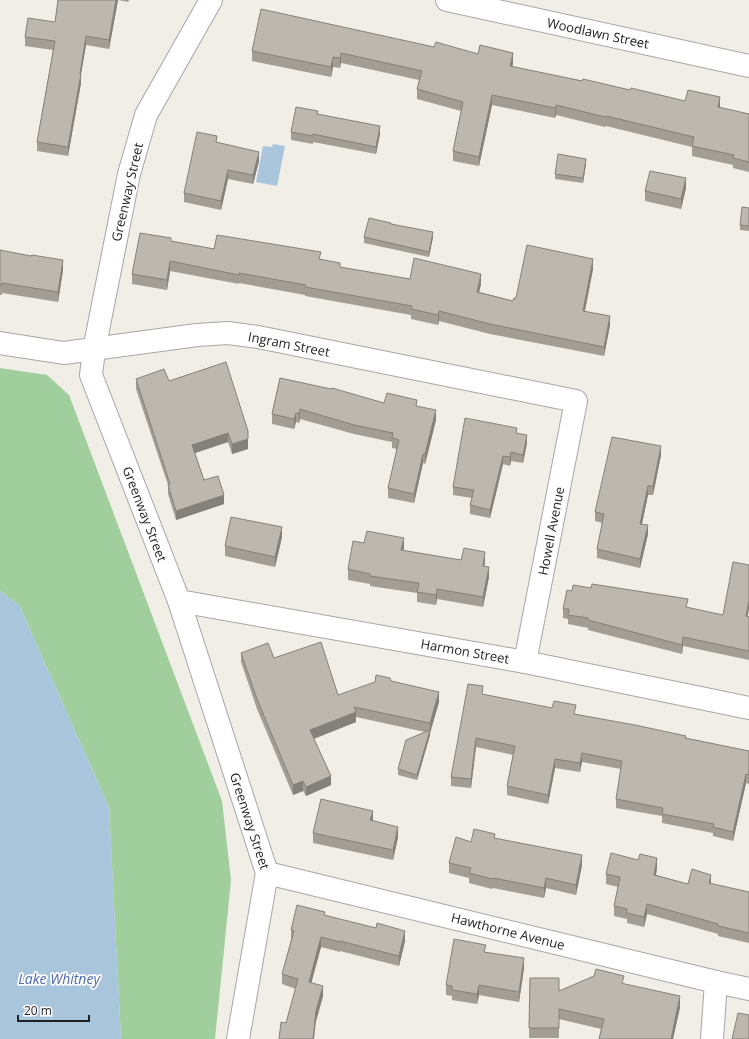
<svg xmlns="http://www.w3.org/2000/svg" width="749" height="1039" viewBox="0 0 749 1039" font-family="'Open Sans',sans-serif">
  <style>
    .forest { fill: #a0ce9c }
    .water { fill: #a8c5dc }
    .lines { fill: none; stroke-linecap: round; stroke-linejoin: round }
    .minor-casing { stroke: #a6a6a6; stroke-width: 24 }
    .minor { stroke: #fff; stroke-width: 22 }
    .wall { fill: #a29e96 }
    .shaded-wall { fill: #84817a }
    .building { fill: #bcb8af; stroke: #84817a }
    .labels { text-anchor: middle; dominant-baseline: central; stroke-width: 3.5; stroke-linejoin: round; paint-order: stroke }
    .street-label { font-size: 13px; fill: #1f1f1f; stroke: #fff }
    .water-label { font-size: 14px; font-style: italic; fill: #4e6aad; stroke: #fff }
  </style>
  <rect width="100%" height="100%" fill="#f0eee6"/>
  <path class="forest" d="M0,368L47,375L69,395L222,801L231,880L215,1039H121L109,807L19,605L0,591Z"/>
  <g class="water">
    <path d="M273,144L285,146L277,186L256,182L263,146L272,147Z"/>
    <path d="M0,591L19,605L109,807L121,1039H0Z"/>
  </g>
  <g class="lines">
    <defs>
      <g id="minor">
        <path d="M211,0L146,115L129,174L94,350L91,375L179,601L267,873L238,1039"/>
        <path d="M447,0L749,66"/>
        <path d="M0,343L64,353L197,335L228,333L258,337L576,401L525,662"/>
        <path d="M179,601L525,662L749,708"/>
        <path d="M267,873L716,982L749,989"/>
        <path d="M712,1039L716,982"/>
      </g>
    </defs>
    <use href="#minor" class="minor-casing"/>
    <use href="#minor" class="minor"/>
  </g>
  <g class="wall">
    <path d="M58,0H129L128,2L118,0L109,49L86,45L81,74V83L68,156L37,151V142L53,50L25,46V37L55,22Z"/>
    <path d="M434,47L478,54L513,63L512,67L685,101L720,107V108L749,114V172L733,168V165L692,156V147L606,126L605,127L556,115L555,118L492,105L479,166L453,161V151L461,111L417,99V89L419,80L341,63L340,68L333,67L331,77L252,61V51Z"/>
    <path d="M318,114L380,134L376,154L313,142V144L291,140V132Z"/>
    <path d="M217,142L259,161L253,184L228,179L221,210L184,202V193Z"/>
    <path d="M586,164L583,183L555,179V174Z"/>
    <path d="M686,188L681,209L645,201V191Z"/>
    <path d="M749,208V231L740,230V225Z"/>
    <path d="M391,224L433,237L429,257L364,243V237Z"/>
    <path d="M171,241L214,249L321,259L340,267L410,279L481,284L479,292L513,301L516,298L593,269L585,311L610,325L604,356L490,334L439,321L438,325L411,319V315L305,296V295L239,283V284L170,271L167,290L132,284V274Z"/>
    <path d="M0,250L63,270L58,302L2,293V295H0Z"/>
    <path d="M280,378L384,403L417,406L436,420L425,464L423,463L414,503L388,498V488L397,449L392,448V442L354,434L300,419L299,423L296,422L294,429L272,424V414Z"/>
    <path d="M136,379L169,381L248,449L232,454L228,442L195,453L204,480L224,504L176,520L168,494V485L136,389Z"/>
    <path d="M517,433L527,443L523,463L511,461L510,466L503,464L490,518L470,514V505L472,498L453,495V487Z"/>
    <path d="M661,455L653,495H648L642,524L648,534L640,568L597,558V549L602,523L595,521V512Z"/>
    <path d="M282,537L275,567L225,556V546Z"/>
    <path d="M364,543L404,548L403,551L461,560L485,562L484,566L489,577L483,607L437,599L436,605L417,602V593L370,586V584L348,580V569Z"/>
    <path d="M688,608L723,615L749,617V660L683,646L682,654L588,630V628L568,624V619L563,618V609Z"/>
    <path d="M241,653L274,658L338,695L391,681L439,702L430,733V735L417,780L398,775V769L425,732L356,717V722L314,739L331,785L306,796L303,791L293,795L257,709L241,662Z"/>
    <path d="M483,695L686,738L749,751V784L746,783L733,841L713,836V833L662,823V816L616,808V799L621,769L582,762L580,772L555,768L548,804L507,795V786L513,755L476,747L471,788L451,786V777Z"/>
    <path d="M373,821L398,837L393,860L313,843V833Z"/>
    <path d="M495,838L582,865L576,895L546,888L544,898L493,888L492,889L469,883V878L449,873V863L471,842Z"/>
    <path d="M657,868L656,875L688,884H711L749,892V943L718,936V934L647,914L644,927L627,923V919L614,916V906L618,887L606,884V874Z"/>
    <path d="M325,915L405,941L399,966L340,951V952L321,947L311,982L323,996L316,1021L296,989L282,984V974L291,940V930Z"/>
    <path d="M486,952L524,968L519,1002L479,995L477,1004L452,1000V996L446,995V985Z"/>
    <path d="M530,978L559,991L624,984L680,1007L673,1039H599L601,1029L559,1019V1038H529Z"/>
  </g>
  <g class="shaded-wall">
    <path d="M116,0H118L109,49V40Z"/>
    <path d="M86,36V45L81,74V83L68,156V147L80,74Z"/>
    <path d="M341,53V63L340,68V58Z"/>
    <path d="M513,53V63L510,76V66Z"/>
    <path d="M333,57V67L331,77V67Z"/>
    <path d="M492,95V105L479,166V157Z"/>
    <path d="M720,97V107L718,117V107Z"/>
    <path d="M556,105V115L555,118V108Z"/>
    <path d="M380,126V134L376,154V147Z"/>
    <path d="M259,152V161L253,184V175Z"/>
    <path d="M586,159V164L583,183V178Z"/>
    <path d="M228,170V179L221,210V201Z"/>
    <path d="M686,178V188L681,209V199Z"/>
    <path d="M433,232V237L429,257V252Z"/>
    <path d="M593,259V269L583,320V311Z"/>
    <path d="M63,260V270L58,302V292Z"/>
    <path d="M170,261V271L167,290V280Z"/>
    <path d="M481,274V284L477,301V292Z"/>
    <path d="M439,311V321L438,325V315Z"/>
    <path d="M610,316V325L604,356V347Z"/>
    <path d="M300,409V419L299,423V414Z"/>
    <path d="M436,410V420L425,464V454Z"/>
    <path d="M296,413V422L294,429V419Z"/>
    <path d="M228,433V442L192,454V445Z"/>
    <path d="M527,435V443L523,463V455Z"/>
    <path d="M248,439V449L232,454V444Z"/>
    <path d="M661,446V455L653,495V486Z"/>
    <path d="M511,452V461L510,466V457Z"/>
    <path d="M423,454V463L414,503V494Z"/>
    <path d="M503,456V464L490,518V510Z"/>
    <path d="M648,486V495L640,533V524Z"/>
    <path d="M224,495V504L176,520V511Z"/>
    <path d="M648,525V534L640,568V559Z"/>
    <path d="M282,527V537L275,567V557Z"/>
    <path d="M404,538V548L401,560V550Z"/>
    <path d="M485,552V562L483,576V566Z"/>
    <path d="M489,567V577L483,607V597Z"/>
    <path d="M437,589V599L436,605V595Z"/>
    <path d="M749,600V609L746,625V616Z"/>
    <path d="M683,637V646L682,654V645Z"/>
    <path d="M439,692V702L430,733V723Z"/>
    <path d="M356,712V722L310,740V730Z"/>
    <path d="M430,730V735L417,780V775Z"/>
    <path d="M476,738V747L471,788V779Z"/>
    <path d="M582,753V762L580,772V763Z"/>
    <path d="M555,759V768L548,804V795Z"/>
    <path d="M746,774V783L733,841V832Z"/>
    <path d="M331,776V785L306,796V787Z"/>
    <path d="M303,781V791L293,795V785Z"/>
    <path d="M373,811V821L370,820Z"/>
    <path d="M398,827V837L393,860V850Z"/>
    <path d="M582,855V865L576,895V885Z"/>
    <path d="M657,858V868L654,885V875Z"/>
    <path d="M711,875V885L709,883Z"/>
    <path d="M546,878V888L544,898V888Z"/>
    <path d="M647,904V914L644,927V917Z"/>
    <path d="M405,931V941L399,966V956Z"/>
    <path d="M321,937V947L309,992V982Z"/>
    <path d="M524,958V968L519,1002V992Z"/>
    <path d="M479,985V995L477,1004V994Z"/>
    <path d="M323,986V996L316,1021L314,1039H313L316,1011Z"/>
    <path d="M680,996V1007L673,1039H671Z"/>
  </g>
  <g class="building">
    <path d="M58,0H116L109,40L86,36L80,74H81L68,147L37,142L55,41L25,37L28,18L55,22Z"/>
    <path d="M261,9L434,47L436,42L478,54L480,45L513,53L510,66L582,81L583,79L630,90L631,88L685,101L688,90L720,97L718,107L749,114V162L733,158L734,155L692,146L694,137L606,116L605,117L556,105L555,108L492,95L479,157L453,151L463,102L417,89L422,71L341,53L340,58L333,57L331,67L252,51Z"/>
    <path d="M296,107L318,111L317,114L380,126L376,147L313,134V136L291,132Z"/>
    <path d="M197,132L217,136L216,142L259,152L253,175L228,170L221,201L184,193Z"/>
    <path d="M558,154L586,159L583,178L555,174Z"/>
    <path d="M650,171L686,178L681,199L645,191Z"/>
    <path d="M742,207L749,208V226L740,225Z"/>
    <path d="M369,218L391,223V224L433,232L429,252L364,237Z"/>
    <path d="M140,233L171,238V241L214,249L217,235L321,252L319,259L340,263V267L410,279L414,258L481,274L477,292L513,301L514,298H516L527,245L593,259L583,311L610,316L604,347L490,324L439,311L438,315L411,309L412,306L305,287L306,285L239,273V275L170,261L167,280L132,274Z"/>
    <path d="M0,250L31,256L32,255L63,260L58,292L2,283V285H0Z"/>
    <path d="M226,362L248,431V439L232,444L228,433L192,445L204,480L218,476L224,495L176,511L168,485L170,484L136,379L164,369L169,381Z"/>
    <path d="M280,378L331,389L332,388L384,403L387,393L417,400L416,406L436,410L425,454H423L414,494L388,488L399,440L392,438L393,433L354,425L300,409L299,414L296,413L294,419L272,414Z"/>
    <path d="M465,418L517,428L516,433L527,435L523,455L511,452L510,457L503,456L490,510L470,505L474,490L453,487Z"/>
    <path d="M612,437L661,446L653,486H648L640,524L648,525L640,559L597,549L604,514L595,512Z"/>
    <path d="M231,517L282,527L275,557L225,546Z"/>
    <path d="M367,531L404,538L401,550L461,560L464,548L485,552L483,566L489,567L483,597L437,589L436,595L417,592L419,583L370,576V574L348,569L353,541L364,543Z"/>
    <path d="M733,562L749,565V600L746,616L749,617V651L683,637L682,645L588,620V618L568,615L569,609H563L567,590L572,591L573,585L591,588L592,584L688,599L686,607L723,615Z"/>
    <path d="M321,642L338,695L375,682L376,675L390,678L391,681L439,692L430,723L354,707L356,712L310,730L331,776L306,787L303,781L293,785L257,699L241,653L268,643L274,658Z"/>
    <path d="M468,684L483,686L482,694L552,708L554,701L576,705L574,714L635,725L686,736L685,738L749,751V775L746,774L733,832L713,827L714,824L662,814L663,808L616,799L622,761L582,753L580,763L555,759L548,795L507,786L515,746L476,738L471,779L451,777Z"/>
    <path d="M430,730L417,775L398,769L406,740Z"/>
    <path d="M321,799L373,811L370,820L398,827L393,850L313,833Z"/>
    <path d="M474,829L495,834L494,838L582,855L576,885L546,878L544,888L493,878L492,879L469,873L471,868L449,863L456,837L471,842Z"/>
    <path d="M611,853L638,860L640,854L657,858L654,875L688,884L692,869L711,875L709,883L749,892V933L718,926V924L647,904L644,917L627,913V909L614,906L620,877L606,874Z"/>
    <path d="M297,905L325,912L324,915L376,928L377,923L405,931L399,956L340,941V942L321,937L309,982L323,986L316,1011L313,1039H279L281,1022L286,1023L298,979L282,974L294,931L291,930Z"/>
    <path d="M454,939L486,945L484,952L524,958L519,992L479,985L477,994L452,990V986L446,985Z"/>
    <path d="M596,969L624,976L622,983L625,984L680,996L671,1039H599L604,1019L559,1009V1028H529L530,978H559V991L594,976Z"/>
    <path d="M738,1013L749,1015V1039H732Z"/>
  </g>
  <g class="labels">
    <g class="street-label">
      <text transform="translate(598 33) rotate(12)">Woodlawn Street</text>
      <text transform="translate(127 192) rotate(-77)">Greenway Street</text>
      <text transform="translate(289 344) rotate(11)">Ingram Street</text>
      <text transform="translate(145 514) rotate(69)">Greenway Street</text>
      <text transform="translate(551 531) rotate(-79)">Howell Avenue</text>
      <text transform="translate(465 651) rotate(10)">Harmon Street</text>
      <text transform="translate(250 821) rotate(72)">Greenway Street</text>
      <text transform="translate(508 931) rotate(14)">Hawthorne Avenue</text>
    </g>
    <g class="water-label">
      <text x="59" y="978">Lake Whitney</text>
    </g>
  </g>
  <path d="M18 1015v6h71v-6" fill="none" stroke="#1f1f1f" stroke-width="2"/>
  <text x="24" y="1015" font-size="12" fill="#1f1f1f" stroke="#ffffff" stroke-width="3" paint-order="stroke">20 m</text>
</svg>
